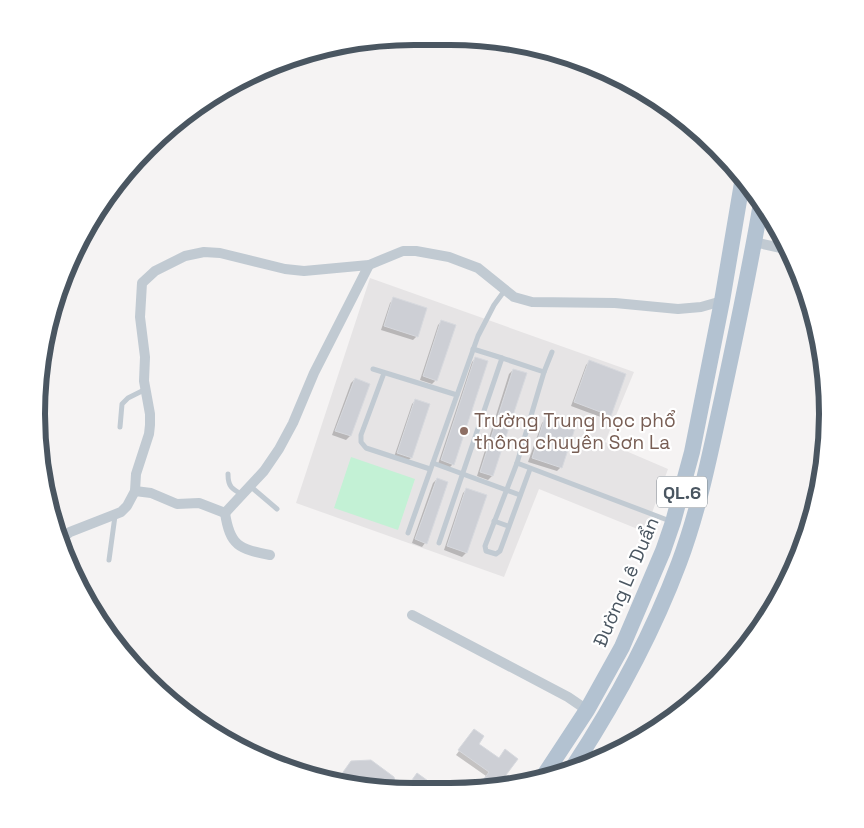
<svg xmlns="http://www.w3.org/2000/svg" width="864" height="828" viewBox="0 0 864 828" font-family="'Space Grotesk',sans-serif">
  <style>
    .education { fill: #e6e4e5 }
    .green { fill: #c3f1d5 }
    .shadow { fill: #0003 }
    .building { fill: #cdcfd5; stroke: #d7d9de }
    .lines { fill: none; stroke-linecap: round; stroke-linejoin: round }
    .service { stroke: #c1cad2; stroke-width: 5 }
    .minor { stroke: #c1cad2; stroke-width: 10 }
    .primary { stroke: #b3c2d1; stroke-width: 16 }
    .education-dot { fill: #8d6e63; stroke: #fff; stroke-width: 2 }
    .labels { text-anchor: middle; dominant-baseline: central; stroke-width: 4.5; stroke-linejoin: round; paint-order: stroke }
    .shield { fill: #fff; stroke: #808990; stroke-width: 1 }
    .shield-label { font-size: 18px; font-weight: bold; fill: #4a5661 }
    .education-label { font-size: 19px; fill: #785e54; stroke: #fff; text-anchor: start }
    .street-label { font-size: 19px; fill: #4a5661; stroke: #fff }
    .rim { fill: none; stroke: #4a5661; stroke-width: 6 }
  </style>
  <rect width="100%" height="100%" fill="#f5f3f3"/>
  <path class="education" d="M370,278L634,372L605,442L668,469L645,532L539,489L504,577L296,503Z"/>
  <path class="green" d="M351,457L415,479L398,530L334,508Z"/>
  <g class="shadow">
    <path d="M394,299L417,336L413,340L381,330L390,303Z"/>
    <path d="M442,321L436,380L432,384L420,380L438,325Z"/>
    <path d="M476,358L453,464L449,468L438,464L472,362Z"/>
    <path d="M590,361L610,415L606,419L571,406L586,365Z"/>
    <path d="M513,370L492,476L488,480L477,476L509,374Z"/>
    <path d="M355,379L368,385L350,436L346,440L332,435L351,383Z"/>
    <path d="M416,400L411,458L407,461L394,457L412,404Z"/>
    <path d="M546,419L561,467L557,471L528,462L542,423Z"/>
    <path d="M437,479L425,543L422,547L412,543L433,483Z"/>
    <path d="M467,489L485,496L466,553L462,557L444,550L463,493Z"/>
    <path d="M474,731L477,744L498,759L505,751L516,759L495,788L475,791L486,776L456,755Z"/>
    <path d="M352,762L393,777L395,791L336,782Z"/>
  </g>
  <g class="building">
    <path d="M393,297L427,308L418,337L384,326Z"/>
    <path d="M441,320L456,325L437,381L423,376Z"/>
    <path d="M475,357L488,361L454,465L441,460Z"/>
    <path d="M589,360L626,374L611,416L574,402Z"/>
    <path d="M513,369L527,373L493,476L480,472Z"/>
    <path d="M355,378L370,384L351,436L335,431Z"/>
    <path d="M415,399L430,404L412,458L397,453Z"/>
    <path d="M545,417L575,428L562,468L532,458Z"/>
    <path d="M437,478L448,482L427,544L415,539Z"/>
    <path d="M466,488L487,495L467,553L447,546Z"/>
    <path d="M474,729L484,736L479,744L499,758L505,749L518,759L497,787L475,791L489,772L458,750Z"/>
    <path d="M371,760L394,777L397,791L336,782L351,761Z"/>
    <path d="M417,773L442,791H404Z"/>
  </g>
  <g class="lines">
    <g class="service">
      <path d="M473,349L502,358"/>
      <path d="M373,369L457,395"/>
      <path d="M384,373L361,435V442L366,448L430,469"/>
      <path d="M120,427L122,404L128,398L144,390"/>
      <path d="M433,463L520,495"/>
      <path d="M517,463L670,521"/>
      <path d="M530,469L500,551L496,554L486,551L485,546L517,463L544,372L552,352"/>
      <path d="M228,474C228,487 232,489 243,495"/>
      <path d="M250,486L277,509"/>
      <path d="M494,521L508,526"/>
      <path d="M408,533L478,336L494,305L505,290"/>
      <path d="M439,543L502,358L544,372"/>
      <path d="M109,560L115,516"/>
    </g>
    <g class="minor">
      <path d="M754,242L790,250"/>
      <path d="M135,491L151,493L177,504L199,503L225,513"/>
      <path d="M225,513L264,471L279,449L293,423L314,373L369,265"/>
      <path d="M225,513C230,546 239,549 270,555"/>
      <path d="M61,539L70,532L121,512L127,506L135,491L136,474L149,434L150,425V414L144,381L145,357L140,317L142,283L155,271L185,256L204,252L220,253L285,269L304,271L369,265L403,251H416L449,257L478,268L514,297L532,302L615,303L678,309L701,307L722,301"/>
      <path d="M412,615L568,697L587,710"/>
    </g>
    <g class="primary">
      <path d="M571,770C613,706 652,635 679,563C699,510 710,454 722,399C736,334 750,268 761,203"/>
      <path d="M541,780L587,710L622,647L663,551L673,522L692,452L722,301L743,177"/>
    </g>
  </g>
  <circle class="education-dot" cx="464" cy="431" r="5"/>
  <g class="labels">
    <rect class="shield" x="657" y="476.5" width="50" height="31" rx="4"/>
    <g class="shield-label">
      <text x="682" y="492">QL.6</text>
    </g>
    <g class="education-label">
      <text x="474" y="420">Trường Trung học phổ<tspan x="474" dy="22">thông chuyên Sơn La</tspan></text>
    </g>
    <g class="street-label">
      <text transform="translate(626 582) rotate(-67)">Đường Lê Duẩn</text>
    </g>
  </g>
  <path d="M0 0H864V828H0ZM414 45H450A369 369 0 0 1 819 414V414A369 369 0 0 1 450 783H414A369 369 0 0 1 45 414V414A369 369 0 0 1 414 45Z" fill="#fff" fill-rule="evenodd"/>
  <path class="rim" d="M414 45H450A369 369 0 0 1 819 414V414A369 369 0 0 1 450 783H414A369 369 0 0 1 45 414V414A369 369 0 0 1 414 45Z"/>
</svg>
